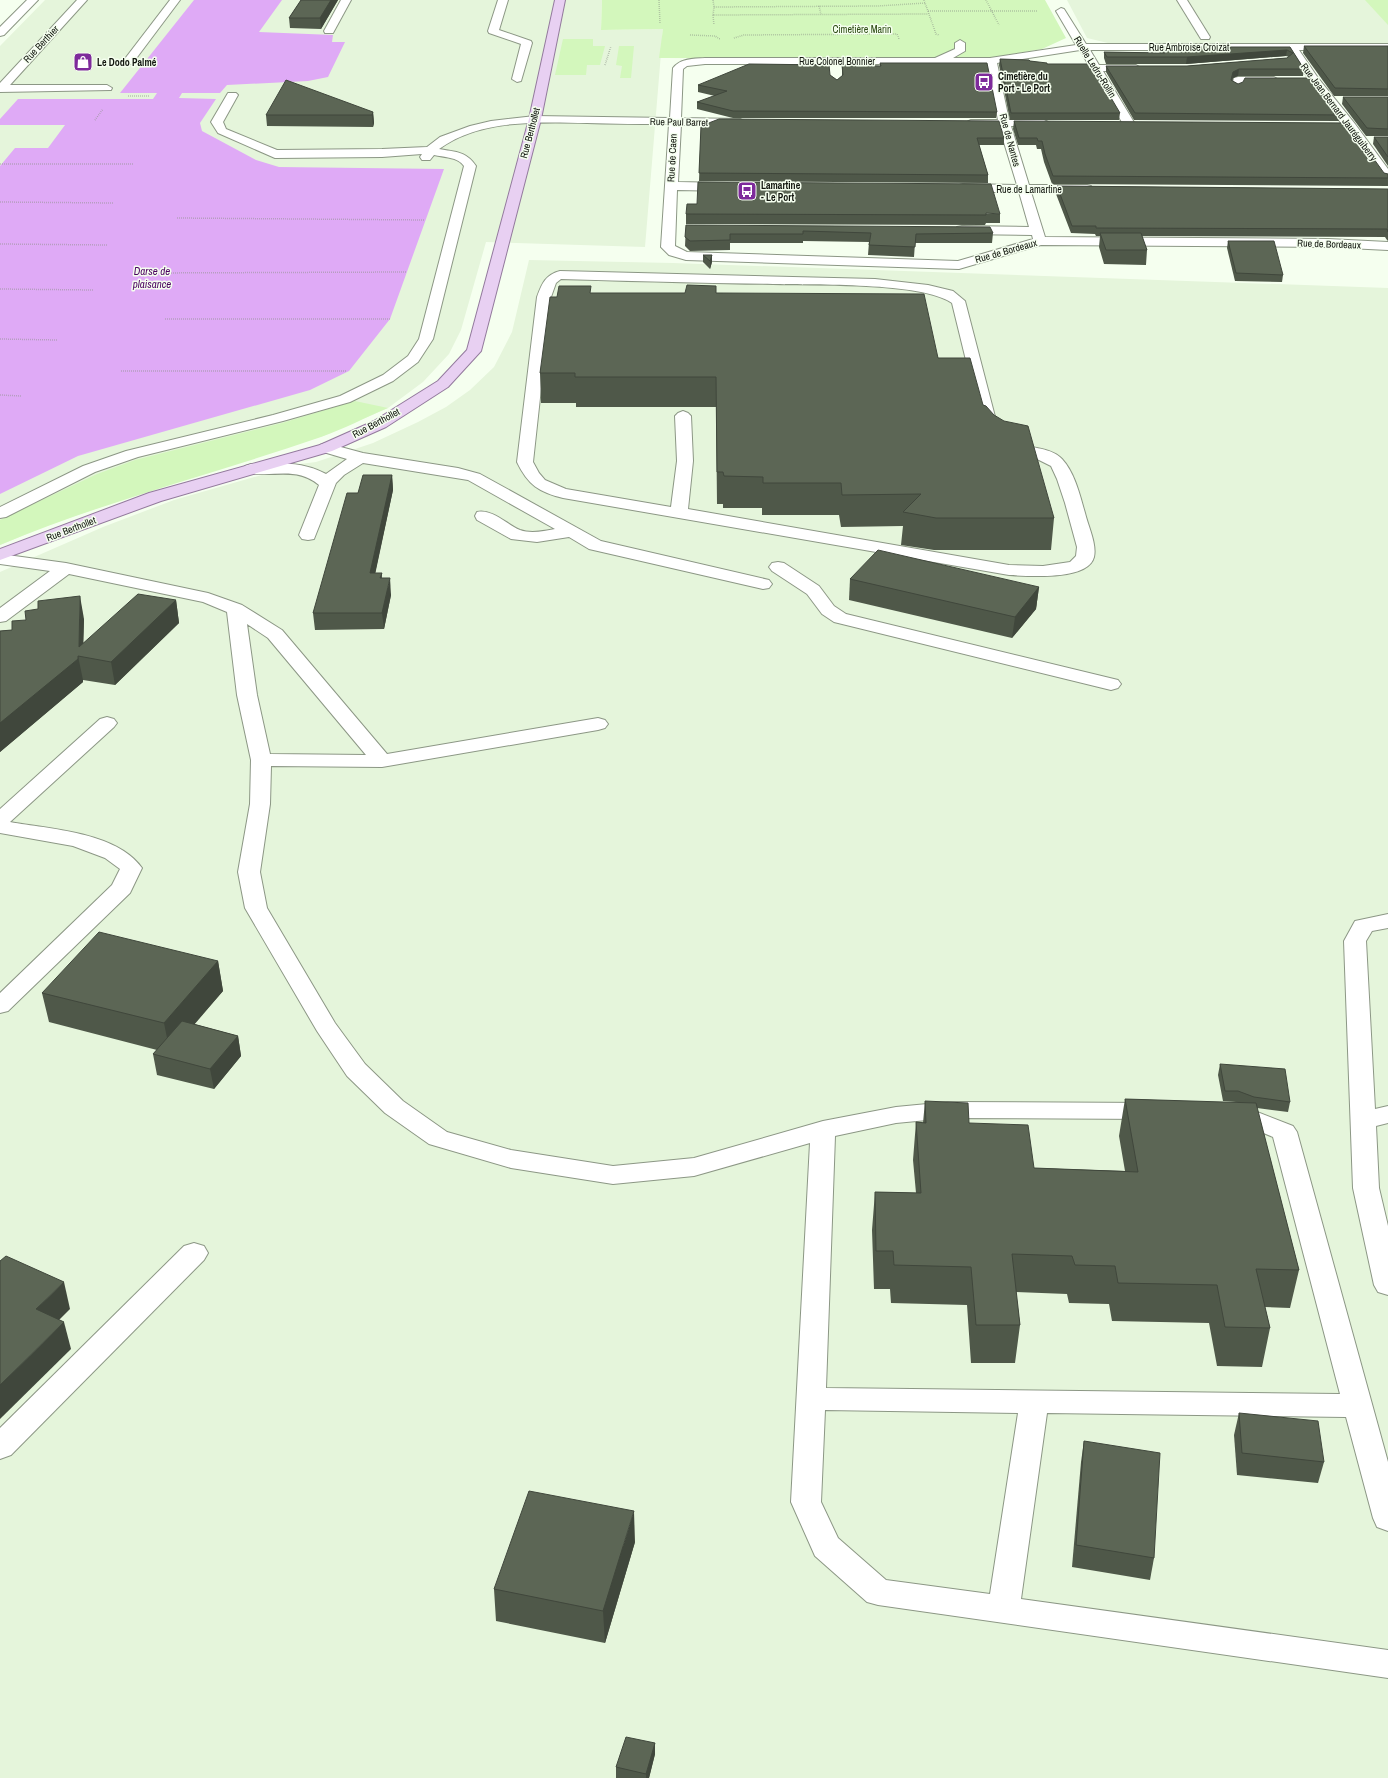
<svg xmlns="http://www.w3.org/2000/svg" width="1388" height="1778" viewBox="0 0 1388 1778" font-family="'Archivo Narrow',sans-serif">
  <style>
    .built { fill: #e5f5db }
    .green { fill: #d3f7bc }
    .water { fill: #dfaaf6 }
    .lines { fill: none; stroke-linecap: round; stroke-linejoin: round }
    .minor-casing { stroke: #8c9785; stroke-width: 2 }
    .major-casing { stroke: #937a9d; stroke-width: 2 }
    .path { stroke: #8b9387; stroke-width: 1.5; stroke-dasharray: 0.5 1.5; stroke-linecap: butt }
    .minor { fill: #fff; fill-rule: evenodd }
    .major { fill: #e8d0f2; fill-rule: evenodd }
    .wall { fill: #4f5849 }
    .shaded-wall { fill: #40473c }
    .building { fill: #5c6655; stroke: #40473c }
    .labels { text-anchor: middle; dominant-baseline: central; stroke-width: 3; stroke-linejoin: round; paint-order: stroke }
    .far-park-label { font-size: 10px; fill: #2c4a13; stroke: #f5ffef }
    .far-street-label { font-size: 10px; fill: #11150e; stroke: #f5ffef }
    .far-poi-label { font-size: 10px; font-weight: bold; fill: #11150e; stroke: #f5ffef; text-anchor: start }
    .far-water-label { font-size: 11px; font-style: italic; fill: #4a0160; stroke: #f5ffef }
  </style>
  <rect width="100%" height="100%" fill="#f5ffef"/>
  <g class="built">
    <path d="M45,0H602L601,30L663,29L645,247L486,242L461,330L449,354L423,382L388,408L323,436L144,492L43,527L0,545V46Z"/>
    <path d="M1067,0H1388V44H1112L1087,38Z"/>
    <path d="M529,260L673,263L1388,288V1778H0V572L103,527L174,500L300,464L316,462L373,443L418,422L446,407L470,390L494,367L512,332Z"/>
  </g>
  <g class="green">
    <path d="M602,0H1045L1066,38L1042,49L983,59L659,58L663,29L601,30Z"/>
    <path d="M1365,0H1388V25Z"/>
    <path d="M563,39H593V46H605L600,65H587L586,75H555Z"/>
    <path d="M619,46H634L631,78H620L622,66L616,65Z"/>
    <path d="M355,401L388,408C366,417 344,429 321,437C214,474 105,501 0,545V520L97,474L135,460L282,423Z"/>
  </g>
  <path class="water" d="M194,0H282L259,32L333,35L332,42H345L328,77L308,81L227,85L220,93H182L179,98L216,99L200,123L202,131L256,160L279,167L444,169L390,319L349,371L310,390L78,456L0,494V166L15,148H48L65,125H0V119L18,99H153L157,93H120Z"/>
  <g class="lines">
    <defs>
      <g id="minor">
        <path d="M27,0H38L4,35L0,36V27Z"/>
        <path d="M77,0H87L10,85H107L112,88L111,90L0,92V83Z"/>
        <path d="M170,0H180L132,64H124L123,62L124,60Z"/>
        <path d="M341,0H351L333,33H325L324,31Z"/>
        <path d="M498,0H508L499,30L531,41L532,43L521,81L517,82L512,79L521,44L489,33L488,31Z"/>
        <path d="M1177,0H1187L1210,37L1209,39H1201Z"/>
        <path d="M1061,8L1064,9L1086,44H1388V50H1299L1318,78L1355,124L1388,169V181L1384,180C1352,136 1318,95 1289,50H1090L1099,65H1136L1141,68L1136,71H1103L1135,124L1129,127L1123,124L1080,50L997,63L1009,120H1044L1050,123L1044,126H1011L1029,185H1087L1091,186L1093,189L1091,192L1087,193L1031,192L1045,237L1328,239L1388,242V250L1328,247L1041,245L959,269L686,260L669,255L661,247L669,124C642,124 614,124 587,123C538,122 480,119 439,149C455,152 466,151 476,166L433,339L418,362L393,381L350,402L283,421L138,457L95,472L6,517L0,518V507L83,466L126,451L273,415L340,396L383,375L408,356L419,339L464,166C458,157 443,157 434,155L430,160H422L420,157L422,154L382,157L275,158L218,133L211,122L228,93H236L238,95L223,122L226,129L277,150L382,149L427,147L440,137L470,126L491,121L535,116L670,118L673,68C681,58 693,59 705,58H935L955,49V43L960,40L965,43V51L953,58H990L1076,45L1056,11ZM705,64H987L998,120H971L965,123L971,126H999L1017,185L963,184L959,185L957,188L959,191L963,192H1019L1029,227L962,226L957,227L956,230L957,233L962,234L1032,235L1033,239L958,261L687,252L675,246L677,190L727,191L731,190L733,187L731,184L727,183L678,182L681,125H740L746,122L740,119L681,118L683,69L687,66Z"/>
        <path d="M1238,77H1274L1279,80L1274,83H1243L1241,88L1237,89L1232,86L1234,78Z"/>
        <path d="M560,271L875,279L928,285L953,291L965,301L1000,436C1018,450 1048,444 1062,459C1075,473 1080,496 1085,513C1088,526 1097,544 1094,557C1088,581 1028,576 1009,575L563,498C539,492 528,485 517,462L537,297C542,284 545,275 560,271ZM561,279C632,281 702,283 773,284C813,285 922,282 952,303L985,438L992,445L1002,450L1035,458L1051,466L1057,479L1065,503L1077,547L1076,556L1070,562L1043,566L1009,565L688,509L693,461L691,416L688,413L683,411L678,413L675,416L677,461L671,507L566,489L545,480L539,473L533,462L551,297L556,283Z"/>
        <path d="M326,443L363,453L458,468L480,474L601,541L769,580L772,584L769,588L763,589L589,549L569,537L537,542L511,539L477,520L475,516L477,512C493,509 506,524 520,530C531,534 544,531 555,529L468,480L363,463L344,475L336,483L314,539L308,540L302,539L299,535L319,485C294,465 272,479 245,472L243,469L245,466L251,464C277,463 302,461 326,474L347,459L320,451L318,448L320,445Z"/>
        <path d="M0,554L66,563L208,593L242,605L282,630L387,754L598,718L605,720L608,724L605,728L598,730L382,767L271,766L270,804L260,872L267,908L335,1023L365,1064L403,1101L447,1132L511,1150L613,1166L694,1158L823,1121L896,1107L948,1102L1152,1103L1161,1105L1165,1111L1161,1117L1152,1119L948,1118L896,1123L835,1136L826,1388L1340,1394L1273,1137L1225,1117L1221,1111L1225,1105L1234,1103L1293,1126L1297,1132L1388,1462V1531L1377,1527L1373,1518L1346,1417L1047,1413L1021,1599L1388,1650V1678L878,1605L867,1602L815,1556L791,1502L810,1143L694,1176L613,1184L511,1168L429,1144L385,1113L347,1076L317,1031L245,908L238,872L250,804L251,760L237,695L227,612L203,602L69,574L6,621L0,622V608L50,571L0,564ZM247,624L268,638L366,755L270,754L257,695ZM825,1410L1018,1413L990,1594L886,1580L838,1538L821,1502Z"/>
        <path d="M778,562L784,563L819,586L834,606L846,614L1118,680L1121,684L1118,688L1111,690L834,622L822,614L807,594L772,571L769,567L772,563Z"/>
        <path d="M107,717L114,719L117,723L114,727L10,822C49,829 117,832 142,868L130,893L8,1011L0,1013V993L112,885L120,869L105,858L73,846L0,833V809L100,719Z"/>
        <path d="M1388,914V928L1372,931L1366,941L1375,1109L1388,1106V1123L1376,1126L1379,1188L1388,1226V1295L1378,1292L1374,1285L1353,1188L1344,941L1355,921Z"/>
        <path d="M194,1243L204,1246L208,1253L204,1260L11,1455L0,1459V1428L184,1246Z"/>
      </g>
      <path id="major" d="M555,0H565L541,119L481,351L448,387L386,427L332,451L161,501L0,560V549L149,493L320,445L374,421L438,381L467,350L529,119Z"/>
    </defs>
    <use href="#minor" class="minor-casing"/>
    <use href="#major" class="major-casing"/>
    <g class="path">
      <path d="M659,0L660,24"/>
      <path d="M713,0L714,7"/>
      <path d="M924,0L936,34L939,35"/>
      <path d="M986,0L999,25"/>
      <path d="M925,3L878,6L714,7L713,15L928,14"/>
      <path d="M819,6L821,14"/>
      <path d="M928,11H1038"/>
      <path d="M713,15L714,25"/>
      <path d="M690,35L715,36L720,39"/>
      <path d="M734,38L744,35L897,34L899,39"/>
      <path d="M605,65L611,46"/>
      <path d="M128,96H149"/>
      <path d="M95,120L103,109"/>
      <path d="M0,164H133"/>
      <path d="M0,202L114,203"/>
      <path d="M177,218L425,220"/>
      <path d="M0,244L107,245"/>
      <path d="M147,273L406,272"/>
      <path d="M0,289L93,290"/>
      <path d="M165,319H390"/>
      <path d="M0,339L57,340"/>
      <path d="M121,371H347"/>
      <path d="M0,395L21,396"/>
    </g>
    <use href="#minor" class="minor"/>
    <use href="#major" class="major"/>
  </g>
  <g class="wall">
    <path d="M301,0H338L321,29L290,28L289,18Z"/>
    <path d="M1304,46H1388V96H1334L1303,53Z"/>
    <path d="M1160,47H1290L1304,69L1303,76H1238L1233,78L1232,81L1238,84L1340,115L1339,121L1134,120L1106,72V66H1187L1287,58L1289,57L1286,56L1186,64H1106L1104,58V52L1160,53Z"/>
    <path d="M1000,59L1030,61L1047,64L1120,113L1119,120H1010L999,65Z"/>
    <path d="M880,63L997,112L996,118H733L697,109V102L715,96L698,92V85L830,75L837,80L842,76V65L880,66Z"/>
    <path d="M1343,97H1388V136H1366L1342,104Z"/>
    <path d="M373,112L374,123L373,127L267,126L266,115Z"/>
    <path d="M1014,121L1384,173L1388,174V186L1052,184L1044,162L1041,149H1037L1036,145H1018L1013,129Z"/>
    <path d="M701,126L1004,138V145H979L988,175V183L699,181Z"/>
    <path d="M1374,137H1388V166L1373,144Z"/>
    <path d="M1057,186L1388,189V241L1387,240L1385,237L1142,236L1147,250L1146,265L1104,264L1099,247L1100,236H1096L1095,234L1071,233L1056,194Z"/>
    <path d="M697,204L1000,214V223H986L985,225L686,224V214Z"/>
    <path d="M686,225L993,233L992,243H915L914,257L868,255L869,242L803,241V243H730V250L690,251L685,246Z"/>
    <path d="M1228,241L1283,275L1282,282L1235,281L1227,248Z"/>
    <path d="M703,255H712V262L710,269L703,262Z"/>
    <path d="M591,293H716L938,358L983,405L1054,518L1051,550H934L901,545L903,526L841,527L839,515H762V508H723V504H717L716,407H576V403H541L540,373L557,297Z"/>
    <path d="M392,475L393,490L375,573H382V578L391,595L384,629L315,630L313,613L358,493Z"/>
    <path d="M850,579L1039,587L1036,609L1012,638L849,600Z"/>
    <path d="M176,600L179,623L115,685L83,680V682L0,752V631L12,630L26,620L84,619L83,643Z"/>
    <path d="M218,961L223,991L194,1024L238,1036L241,1056L214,1089L157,1075L153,1054L157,1050L49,1022L42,993Z"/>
    <path d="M1220,1064L1290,1102L1288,1112L1257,1108L1299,1270L1290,1308L1265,1307L1270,1328L1262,1367L1217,1366L1209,1323L1112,1321L1109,1304L1069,1303L1067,1294L1016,1292L1020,1325L1015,1363H971L967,1305L891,1303L890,1289H874L872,1230L875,1192L916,1193L913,1160L916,1122L923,1123L925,1101L969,1123L1034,1168L1125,1171L1119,1136L1125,1099L1239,1103L1236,1102L1223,1101L1218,1075Z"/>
    <path d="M1239,1413L1324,1462L1318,1483L1237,1475L1234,1435Z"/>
    <path d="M1084,1441L1154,1558L1150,1580L1072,1567L1081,1462Z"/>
    <path d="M635,1542L605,1643L496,1621L494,1589Z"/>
    <path d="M655,1743V1754L649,1778H616V1767Z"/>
  </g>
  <g class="shaded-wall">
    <path d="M331,0H338L321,29L320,18Z"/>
    <path d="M1287,50L1286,56L1186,64L1187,57Z"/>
    <path d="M1239,69L1238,76L1233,78L1231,87L1233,72Z"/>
    <path d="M373,112L374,123L373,127L372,115Z"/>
    <path d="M712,255V262L710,269V261Z"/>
    <path d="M392,475L393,490L372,589L370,573Z"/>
    <path d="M390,578L391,595L384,629L382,613Z"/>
    <path d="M1039,587L1036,609L1012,638L1015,617Z"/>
    <path d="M80,596L84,619L83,657L79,647Z"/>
    <path d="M176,600L179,623L115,685L111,662Z"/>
    <path d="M78,656L83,680V682L0,752V723Z"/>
    <path d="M218,961L223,991L170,1053L164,1023Z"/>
    <path d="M238,1036L241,1056L214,1089L210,1069Z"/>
    <path d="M64,1282L70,1309L43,1336L36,1309Z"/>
    <path d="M64,1322L71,1349L0,1419V1385Z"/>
    <path d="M634,1511L635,1542L605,1643L603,1611Z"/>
    <path d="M655,1743V1754L649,1778H646V1774Z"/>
  </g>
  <g class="building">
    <path d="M301,0H331L320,18H289Z"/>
    <path d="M1304,46H1388V89L1335,88Z"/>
    <path d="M1160,47H1290L1304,69H1239L1233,72L1231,80L1238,84L1243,82L1245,78H1311L1340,115L1135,113L1106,66H1187L1287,58L1293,53L1287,50L1187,57H1107L1104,52L1165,53Z"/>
    <path d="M1000,59L1029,60L1030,61L1047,63V64H1091L1120,113H1011Z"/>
    <path d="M880,63H987L997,112L733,111L697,102L727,91L698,85L749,64L829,65L830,75L837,80L843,75L842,65L881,66Z"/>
    <path d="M286,80L373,112L372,115H266Z"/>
    <path d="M1343,97H1388V129L1367,128Z"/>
    <path d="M719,119L999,121L1004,138H977L988,175L699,173L701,126Z"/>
    <path d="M1014,121L1348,123L1384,173L1388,174V178L1053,176L1045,154L1042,141H1038L1037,138H1019Z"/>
    <path d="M1374,137H1388V157Z"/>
    <path d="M698,182L991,184L1000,214L986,213V215L686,214L687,204H697Z"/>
    <path d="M1057,186L1388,189V232L1387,229L1096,228V226H1072Z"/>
    <path d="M686,225L990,227L993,233L916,234L915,247L869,245L871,233L803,231V234H730V240L690,241L685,237Z"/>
    <path d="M1100,233H1141L1147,250H1106Z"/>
    <path d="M1228,241H1274L1283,275L1236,273Z"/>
    <path d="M703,255H712L710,261Z"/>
    <path d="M687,285L716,286V293L924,294L938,358H970L983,405L986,406L994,415L1004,421L1028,426L1054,518H936L903,512L921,494L842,495L841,483H763V477L724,476L723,472H717L716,377H575V373H540L550,297H557L559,286H591L590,293H685Z"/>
    <path d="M363,475H392L370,573H382L380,578H390L382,613H313L347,493H358Z"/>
    <path d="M878,550L1039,587L1015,617L850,579Z"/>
    <path d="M138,594L176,600L111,662L78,656V659L0,723V631L12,630V621L26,620L25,611L38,609V601L80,596L79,647Z"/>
    <path d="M99,932L218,961L164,1023L42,993Z"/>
    <path d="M182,1021L238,1036L210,1069L153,1054Z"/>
    <path d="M1220,1064L1285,1069L1290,1102L1254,1097L1238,1091H1225Z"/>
    <path d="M1125,1099L1256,1103L1299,1270L1256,1269L1270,1328L1225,1327L1217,1285L1118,1283L1115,1266L1075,1265L1072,1256L1012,1254L1020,1325H976L971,1267L894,1265L893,1251H876L875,1192L921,1193L916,1122L926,1123L925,1101L968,1103L969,1123L1028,1125L1034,1168L1138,1172Z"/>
    <path d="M6,1256L64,1282L36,1309L64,1322L0,1385V1261Z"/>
    <path d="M1239,1413L1318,1421L1324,1462L1242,1453Z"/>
    <path d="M1084,1441L1160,1453L1154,1558L1076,1545Z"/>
    <path d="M529,1491L634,1511L603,1611L494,1589Z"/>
    <path d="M626,1737L655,1743L646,1774L616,1767Z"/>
  </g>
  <defs>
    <symbol id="shop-square" viewBox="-11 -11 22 22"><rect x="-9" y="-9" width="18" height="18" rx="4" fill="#7e2b9b" stroke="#f5ffef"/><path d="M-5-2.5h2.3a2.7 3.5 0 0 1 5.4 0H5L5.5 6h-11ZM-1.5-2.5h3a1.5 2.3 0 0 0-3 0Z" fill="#fff"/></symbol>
    <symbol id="bus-square" viewBox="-11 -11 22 22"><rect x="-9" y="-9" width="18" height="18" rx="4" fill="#7e2b9b" stroke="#f5ffef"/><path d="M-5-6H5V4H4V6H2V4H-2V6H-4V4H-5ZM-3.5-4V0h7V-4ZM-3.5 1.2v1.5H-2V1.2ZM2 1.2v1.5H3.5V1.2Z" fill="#fff"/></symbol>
  </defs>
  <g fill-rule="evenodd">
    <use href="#shop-square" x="72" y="51" width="22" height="22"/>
    <use href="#bus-square" x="973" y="71" width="22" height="22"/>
    <use href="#bus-square" x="736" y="180" width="22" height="22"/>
  </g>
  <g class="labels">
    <g class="far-park-label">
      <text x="862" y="29">Cimetière Marin</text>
    </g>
    <g class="far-street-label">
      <text transform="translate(41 44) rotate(-47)">Rue Berthier</text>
      <text x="1189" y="47">Rue Ambroise Croizat</text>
      <text x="837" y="61">Rue Colonel Bonnier</text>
      <text transform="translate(1095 67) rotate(58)">Ruelle Ledru-Rollin</text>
      <text transform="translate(1339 112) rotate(53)">Rue Jean Bernard Jauréguiberry</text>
      <text transform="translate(679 122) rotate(1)">Rue Paul Barret</text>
      <text transform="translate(530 133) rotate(-75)">Rue Berthollet</text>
      <text transform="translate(1010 140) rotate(75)">Rue de Nantes</text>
      <text transform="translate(672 158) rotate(-87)">Rue de Caen</text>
      <text x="1029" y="189">Rue de Lamartine</text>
      <text transform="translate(1329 244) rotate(2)">Rue de Bordeaux</text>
      <text transform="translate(1006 251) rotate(-16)">Rue de Bordeaux</text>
      <text transform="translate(376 423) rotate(-28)">Rue Berthollet</text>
      <text transform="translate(71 529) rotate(-21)">Rue Berthollet</text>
    </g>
    <g class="far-poi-label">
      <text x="97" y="62">Le Dodo Palmé</text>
      <text x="998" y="76">Cimetière du<tspan x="998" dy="12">Port - Le Port</tspan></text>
      <text x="761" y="185">Lamartine<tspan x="761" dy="12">- Le Port</tspan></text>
    </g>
    <g class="far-water-label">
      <text x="152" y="271">Darse de<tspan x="152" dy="13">plaisance</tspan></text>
    </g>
  </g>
</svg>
